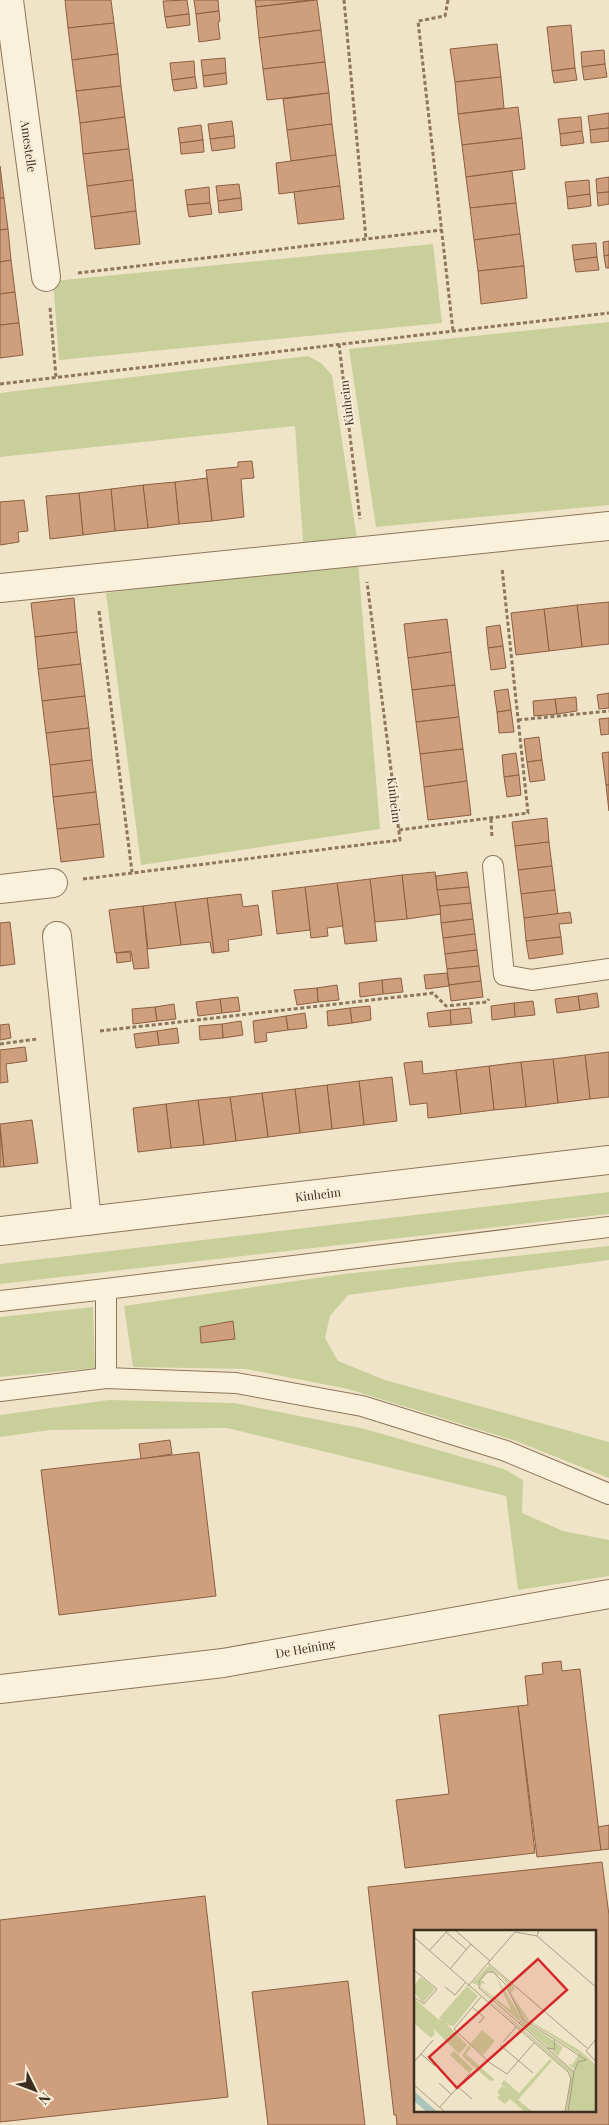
<svg xmlns="http://www.w3.org/2000/svg" width="609" height="2125" viewBox="0 0 609 2125" font-family="'Playfair Display',serif">
  <style>
    .green { fill: #c9cf9b }
    .building { fill: #cf9f7d; stroke: #8d5f41; fill-rule: evenodd }
    .lines { fill: none; stroke-linecap: round; stroke-linejoin: round }
    .service-casing { stroke: #8d765c; stroke-width: 22 }
    .pedestrian-casing { stroke: #8d765c; stroke-width: 30 }
    .minor-casing { stroke: #8d765c; stroke-width: 30 }
    .path { stroke: #8d765c; stroke-width: 3; stroke-dasharray: 4 2.5; stroke-linecap: butt }
    .service { stroke: #faf1dc; stroke-width: 20 }
    .pedestrian { stroke: #faf1dc; stroke-width: 28 }
    .minor { stroke: #faf1dc; stroke-width: 28 }
    .labels { text-anchor: middle; dominant-baseline: central; stroke-width: 4; stroke-linejoin: round; paint-order: stroke }
    .street-label { font-size: 12px; fill: #3d2e20; stroke: #f7eed8 }
    .inset-road { fill: none; stroke: #a89b85; stroke-width: 1 }
    .view { fill: #d62828; fill-opacity: 0.15; stroke: #d62828; stroke-width: 2.5 }
    .inset-edge { fill: none; stroke: #3d2e20; stroke-width: 2.5 }
  </style>
  <rect width="100%" height="100%" fill="#f0e4c8"/>
  <g class="green">
    <path d="M433,244L442,323L59,360L53,281Z"/>
    <path d="M609,322V505L376,527L349,349Z"/>
    <path d="M308,356L321,363L332,375L357,539L303,542L295,426L0,457V393Z"/>
    <path d="M358,561L380,829L141,865L106,593Z"/>
    <path d="M609,1192V1214L0,1284V1264Z"/>
    <path d="M609,1246V1260L348,1295L330,1316L325,1338L338,1361L385,1380L609,1442V1478L516,1441L348,1389L246,1369L133,1367L124,1306L344,1274Z"/>
    <path d="M93,1307L95,1368L0,1377V1317Z"/>
    <path d="M109,1400L234,1403L365,1429L504,1469L523,1480L522,1513L563,1531L609,1540V1576L518,1590L506,1496L227,1428L50,1430L0,1437V1415Z"/>
  </g>
  <g class="building">
    <path d="M65,0H111L114,23L68,28Z"/>
    <path d="M187,0L189,14L165,17L163,1Z"/>
    <path d="M194,0H218L219,11L196,14Z"/>
    <path d="M255,0H312L256,7Z"/>
    <path d="M317,0L321,30L259,38L256,7Z"/>
    <path d="M219,11L220,21L218,22L220,39L199,42L196,14Z"/>
    <path d="M189,14L190,25L167,28L165,17Z"/>
    <path d="M114,23L118,54L72,60L68,28Z"/>
    <path d="M571,25L575,68L552,71L547,27Z"/>
    <path d="M321,30L325,62L263,69L259,38Z"/>
    <path d="M497,44L501,77L455,82L450,49Z"/>
    <path d="M604,50L605,64L582,67L581,52Z"/>
    <path d="M118,54L121,86L76,91L72,60Z"/>
    <path d="M225,58L226,73L203,76L201,60Z"/>
    <path d="M194,61L195,77L172,80L170,63Z"/>
    <path d="M325,62L329,93L267,100L263,69Z"/>
    <path d="M605,64L607,77L584,80L582,67Z"/>
    <path d="M575,68L577,80L554,83L552,71Z"/>
    <path d="M226,73L227,84L204,87L203,76Z"/>
    <path d="M195,77L197,88L174,91L172,80Z"/>
    <path d="M501,77L504,108L458,114L455,82Z"/>
    <path d="M121,86L125,117L80,123L76,91Z"/>
    <path d="M329,93L332,124L287,130L283,99Z"/>
    <path d="M518,107L522,138L462,145L458,114Z"/>
    <path d="M609,113V128L590,130L588,116Z"/>
    <path d="M125,117L129,149L83,154L80,123Z"/>
    <path d="M581,117L582,131L560,134L558,119Z"/>
    <path d="M232,121L234,136L210,139L208,124Z"/>
    <path d="M332,124L336,155L291,161L287,130Z"/>
    <path d="M201,125L203,140L180,143L178,128Z"/>
    <path d="M609,128V141L591,143L590,130Z"/>
    <path d="M582,131L584,143L561,146L560,134Z"/>
    <path d="M234,136L235,148L212,151L210,139Z"/>
    <path d="M522,138L525,169L466,177L462,145Z"/>
    <path d="M203,140L204,152L181,154L180,143Z"/>
    <path d="M129,149L133,180L87,186L83,154Z"/>
    <path d="M336,155L340,186L279,194L276,163Z"/>
    <path d="M0,166L4,198H0Z"/>
    <path d="M512,171L516,203L470,208L466,177Z"/>
    <path d="M609,177V192L597,193L596,179Z"/>
    <path d="M133,180L136,211L91,217L87,186Z"/>
    <path d="M589,180L590,194L567,197L565,182Z"/>
    <path d="M239,184L241,198L218,201L216,186Z"/>
    <path d="M340,186L344,219L298,224L294,192Z"/>
    <path d="M209,187L210,203L187,205L185,190Z"/>
    <path d="M609,192V204L598,206L597,193Z"/>
    <path d="M590,194L591,206L568,209L567,197Z"/>
    <path d="M0,198H4L8,229L0,230Z"/>
    <path d="M241,198L242,210L219,213L218,201Z"/>
    <path d="M210,203L212,214L189,217L187,205Z"/>
    <path d="M516,203L520,234L474,240L470,208Z"/>
    <path d="M136,211L140,244L95,249L91,217Z"/>
    <path d="M8,229L11,260L0,262V230Z"/>
    <path d="M520,234L524,266L478,271L474,240Z"/>
    <path d="M609,241V255L604,256L603,242Z"/>
    <path d="M596,243L597,257L574,260L572,245Z"/>
    <path d="M609,255V268H606L604,256Z"/>
    <path d="M597,257L599,270L576,272L574,260Z"/>
    <path d="M11,260L15,292L0,294V262Z"/>
    <path d="M524,266L527,298L481,304L478,271Z"/>
    <path d="M15,292L19,323L0,325V294Z"/>
    <path d="M19,323L23,355L0,358V325Z"/>
    <path d="M252,461L254,478L241,479L244,517L212,521L206,470L238,467V462Z"/>
    <path d="M207,478L212,521L179,524L175,482Z"/>
    <path d="M175,482L179,524L148,528L143,485Z"/>
    <path d="M143,485L148,528L115,531L111,489Z"/>
    <path d="M111,489L115,531L83,535L79,493Z"/>
    <path d="M79,493L83,535L50,539L46,496Z"/>
    <path d="M24,500L28,531L18,532L19,542L0,545V502Z"/>
    <path d="M74,598L77,632L35,637L31,603Z"/>
    <path d="M609,602V644L582,647L577,605Z"/>
    <path d="M577,605L582,647L549,651L544,609Z"/>
    <path d="M544,609L549,651L516,655L511,613Z"/>
    <path d="M447,619L451,652L408,658L404,624Z"/>
    <path d="M500,625L503,646L488,648L486,627Z"/>
    <path d="M77,632L81,664L38,669L35,637Z"/>
    <path d="M503,646L506,668L491,670L488,648Z"/>
    <path d="M451,652L455,685L412,690L408,658Z"/>
    <path d="M81,664L85,696L42,701L38,669Z"/>
    <path d="M455,685L459,717L416,722L412,690Z"/>
    <path d="M508,689L511,710L497,712L494,691Z"/>
    <path d="M609,693V708L599,709L597,695Z"/>
    <path d="M85,696L89,728L46,733L42,701Z"/>
    <path d="M576,697L577,711L557,714L555,699Z"/>
    <path d="M555,699L557,714L534,716L533,701Z"/>
    <path d="M511,710L514,732L499,733L497,712Z"/>
    <path d="M459,717L463,749L420,754L416,722Z"/>
    <path d="M609,718V734L601,735L599,719Z"/>
    <path d="M89,728L92,760L50,765L46,733Z"/>
    <path d="M539,737L542,760L527,762L524,739Z"/>
    <path d="M463,749L467,781L424,787L420,754Z"/>
    <path d="M609,752V785H606L602,753Z"/>
    <path d="M516,753L519,775L504,777L502,755Z"/>
    <path d="M92,760L96,792L53,797L50,765Z"/>
    <path d="M542,760L545,780L530,782L527,762Z"/>
    <path d="M519,775L521,795L507,797L504,777Z"/>
    <path d="M467,781L471,815L428,820L424,787Z"/>
    <path d="M606,785H609V811Z"/>
    <path d="M96,792L100,824L57,829L53,797Z"/>
    <path d="M547,818L549,842L515,846L512,822Z"/>
    <path d="M100,824L104,857L61,862L57,829Z"/>
    <path d="M549,842L552,866L518,870L515,846Z"/>
    <path d="M552,866L555,890L521,894L518,870Z"/>
    <path d="M435,872L441,914L407,919L402,875Z"/>
    <path d="M467,872L469,887L437,890L436,876Z"/>
    <path d="M402,875L407,919L375,922L370,879Z"/>
    <path d="M370,879L377,941L345,944L337,883Z"/>
    <path d="M337,883L343,926L327,928L328,936L311,938L305,887Z"/>
    <path d="M305,887L310,930L277,934L272,891Z"/>
    <path d="M469,887L471,903L440,906L437,890Z"/>
    <path d="M555,890L558,914L524,918L521,894Z"/>
    <path d="M241,894L243,907L258,905L262,935L228,940L229,951L214,953L207,898Z"/>
    <path d="M207,898L214,953H212L210,942L181,945L175,902Z"/>
    <path d="M175,902L181,945L148,949L143,906Z"/>
    <path d="M471,903L473,919L441,923L440,906Z"/>
    <path d="M143,906L149,968L134,969L131,951L115,953L109,910Z"/>
    <path d="M570,912L572,923L559,924L561,937L526,941L524,918Z"/>
    <path d="M473,919L475,934L443,938L441,923Z"/>
    <path d="M10,922L15,964L0,966V923Z"/>
    <path d="M475,934L477,950L445,954L443,938Z"/>
    <path d="M561,937L563,954L529,959L526,941Z"/>
    <path d="M477,950L479,966L447,969L445,954Z"/>
    <path d="M130,952L131,961L117,963L116,953Z"/>
    <path d="M479,966L481,981L449,985L447,969Z"/>
    <path d="M447,973L449,986L426,989L424,975Z"/>
    <path d="M401,978L403,992L383,994L382,980Z"/>
    <path d="M382,980L383,994L360,997L359,983Z"/>
    <path d="M481,981L483,997L451,1001L449,985Z"/>
    <path d="M337,985L339,1000L318,1002L317,988Z"/>
    <path d="M317,988L318,1002L297,1005L294,990Z"/>
    <path d="M597,993L599,1007L580,1010L578,996Z"/>
    <path d="M578,996L580,1010L557,1013L555,999Z"/>
    <path d="M238,997L240,1011L222,1013L220,999Z"/>
    <path d="M220,999L222,1013L198,1016L196,1002Z"/>
    <path d="M533,1001L535,1015L515,1017L514,1003Z"/>
    <path d="M514,1003L515,1017L492,1020L491,1006Z"/>
    <path d="M174,1004L176,1019L157,1021L155,1007Z"/>
    <path d="M370,1006L371,1020L352,1023L350,1008Z"/>
    <path d="M155,1007L157,1021L133,1024L132,1009Z"/>
    <path d="M350,1008L352,1023L328,1026L327,1011Z"/>
    <path d="M470,1008L472,1023L451,1025L450,1010Z"/>
    <path d="M450,1010L451,1025L429,1027L427,1013Z"/>
    <path d="M305,1013L307,1028L288,1030L286,1016Z"/>
    <path d="M286,1016L288,1030L266,1033L267,1041L255,1043L253,1021Z"/>
    <path d="M241,1021L243,1035L223,1038L222,1024Z"/>
    <path d="M9,1024L11,1038L0,1040V1025Z"/>
    <path d="M222,1024L223,1038L200,1040L199,1026Z"/>
    <path d="M177,1028L179,1043L159,1045L157,1031Z"/>
    <path d="M157,1031L159,1045L136,1048L134,1034Z"/>
    <path d="M25,1047L27,1061L6,1064L8,1082L0,1083V1050Z"/>
    <path d="M609,1052V1097L590,1099L585,1055Z"/>
    <path d="M585,1055L590,1099L558,1103L553,1059Z"/>
    <path d="M553,1059L558,1103L526,1107L521,1062Z"/>
    <path d="M422,1061L423,1074L456,1070L461,1114L428,1118L427,1103L410,1105L404,1063Z"/>
    <path d="M521,1062L526,1107L494,1110L489,1066Z"/>
    <path d="M489,1066L494,1110L461,1114L456,1070Z"/>
    <path d="M392,1077L397,1121L364,1125L359,1081Z"/>
    <path d="M359,1081L364,1125L332,1129L327,1085Z"/>
    <path d="M327,1085L332,1129L300,1133L295,1089Z"/>
    <path d="M295,1089L300,1133L268,1137L262,1093Z"/>
    <path d="M262,1093L268,1137L236,1141L230,1097Z"/>
    <path d="M230,1097L236,1141L204,1145L198,1100Z"/>
    <path d="M198,1100L204,1145L171,1148L166,1104Z"/>
    <path d="M166,1104L171,1148L138,1152L133,1108Z"/>
    <path d="M32,1120L38,1163L4,1167L0,1124Z"/>
    <path d="M0,1129L4,1167H0Z"/>
    <path d="M233,1321L235,1339L201,1343L200,1327Z"/>
    <path d="M170,1440L172,1454L141,1459L139,1444Z"/>
    <path d="M199,1452L216,1596L59,1615L41,1470Z"/>
    <path d="M561,1661L562,1671L580,1669L601,1850L537,1857L518,1706L528,1705L525,1676L543,1674L542,1663Z"/>
    <path d="M518,1706L535,1853L405,1868L396,1800L449,1794L439,1715Z"/>
    <path d="M609,1825V1849L601,1850L598,1827Z"/>
    <path d="M602,1862L609,1915V2125H397L396,2115H394L368,1887ZM415,1931H595V2111H415Z"/>
    <path d="M205,1896L228,2097L0,2122V1920Z"/>
    <path d="M348,1981L365,2125H268L252,1992Z"/>
  </g>
  <g class="lines">
    <defs>
      <g id="service">
        <path d="M493,866L504,975L532,980L609,969"/>
        <path d="M106,1289L609,1227"/>
        <path d="M0,1301L106,1289V1378L0,1391"/>
        <path d="M106,1378L236,1383L362,1406L506,1451L609,1494"/>
      </g>
      <path id="pedestrian" d="M11,16L46,277"/>
      <g id="minor">
        <path d="M0,17L11,16L9,0"/>
        <path d="M0,588L609,526"/>
        <path d="M0,889L53,883"/>
        <path d="M57,936L87,1221"/>
        <path d="M0,1231L609,1160"/>
        <path d="M0,1689L223,1663L609,1594"/>
      </g>
    </defs>
    <use href="#service" class="service-casing"/>
    <use href="#pedestrian" class="pedestrian-casing"/>
    <use href="#minor" class="minor-casing"/>
    <g class="path">
      <path d="M344,0L366,239"/>
      <path d="M448,0L445,16L418,21L453,331"/>
      <path d="M78,273L442,230"/>
      <path d="M50,308L56,377"/>
      <path d="M339,344L360,519"/>
      <path d="M0,384L609,313"/>
      <path d="M99,611L132,872"/>
      <path d="M518,720L609,711"/>
      <path d="M491,819L492,838"/>
      <path d="M399,830L528,813L502,568"/>
      <path d="M83,879L400,840L367,582"/>
      <path d="M100,1031L433,993L446,1006L487,1002L489,999"/>
      <path d="M0,1044L37,1039"/>
    </g>
    <use href="#service" class="service"/>
    <use href="#pedestrian" class="pedestrian"/>
    <use href="#minor" class="minor"/>
  </g>
  <g class="labels">
    <g class="street-label">
      <text transform="translate(29 146) rotate(82)">Amestelle</text>
      <text transform="translate(346 403) rotate(-97)">Kinheim</text>
      <text transform="translate(395 800) rotate(83)">Kinheim</text>
      <text transform="translate(318 1194) rotate(-7)">Kinheim</text>
      <text transform="translate(305 1648) rotate(-10)">De Heining</text>
    </g>
  </g>
  <g transform="translate(414 1930)">
    <rect width="182" height="182" fill="#f0e4c8"/>
    <path d="M75,35L101,58L97,63L115,90L165,120L182,135V182H152L157,144L59,56L151,135L160,142L162,141L154,134L158,135L165,124L110,88L100,73L93,54L86,46L74,41L65,51H69L72,54L68,53L67,57L97,80L81,45L108,88L105,91L67,58L65,52L64,55L58,53ZM7,47L21,59L9,73L0,62V55ZM53,56L64,66L40,96H37L25,88ZM1,69L24,89L18,96L24,89L30,91L53,115L45,124L19,98L21,104L17,108L0,93ZM109,90L149,117L144,126L106,93ZM68,100L81,111L69,125L56,114ZM55,115L57,118L52,124L81,150L76,151L48,126ZM40,121L59,139L55,143L36,125ZM136,129L138,131L104,170L119,182H111L96,169L91,174L83,168L86,165L83,162L88,156L95,161L87,154L90,150L105,163Z" fill="#c9cf9b"/>
    <path d="M0,161L12,172L24,182H13L0,171Z" fill="#a9c4bc"/>
    <path class="inset-road" d="M41,0L76,31M125,0L123,6L183,58M32,2L53,20M0,7L154,142L157,148L151,182M15,21L34,0M74,33L173,118M36,39L57,14M0,40L23,59L10,74L0,67M54,56L101,2L123,6M31,57L41,65L51,53M67,67L40,99L76,133L93,144L120,113M58,77L70,87L65,93M105,93L65,58V52L73,42H79L91,54L109,89M183,108L172,121L183,133M89,112L102,97M86,115L119,143M133,118L105,93L109,89L172,130L164,132L160,142L133,118L141,119L140,110M7,124L19,110M0,132L7,124L21,136M25,153L37,164M0,155L31,182M44,157L56,143M25,178L44,157L58,169M154,182L160,142"/>
    <path class="view" d="M124,29L153,60L43,158L15,127Z"/>
    <rect width="182" height="182" class="inset-edge"/>
  </g>
  <g transform="translate(35 2090) rotate(132)" stroke="#f7eed8" stroke-width="4" paint-order="stroke">
  <path d="M0-4L9 19L0 12L-9 19Z" fill="#3d2e20"/>
  <text y="-8" font-size="14" font-weight="bold" text-anchor="middle" fill="#3d2e20">N</text>
  </g>
</svg>
